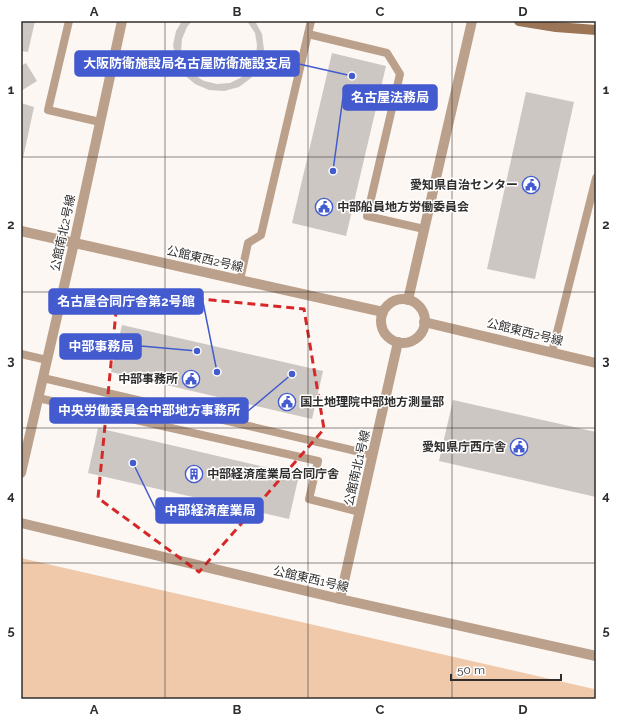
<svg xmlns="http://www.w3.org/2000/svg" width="617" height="720" viewBox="0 0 617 720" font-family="Raleway,'Noto Sans JP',sans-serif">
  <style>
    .green { fill: #f0c9ab }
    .building { fill: #ccc7c3 }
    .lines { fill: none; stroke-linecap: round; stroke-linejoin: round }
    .service { stroke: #bba08b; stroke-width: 8 }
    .tertiary { stroke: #bba08b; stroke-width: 10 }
    .secondary { stroke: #9b7556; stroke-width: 10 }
    .marked { fill: none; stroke: #d62828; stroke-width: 3; stroke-dasharray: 8 5; stroke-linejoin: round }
    .grid { fill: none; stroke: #302e2d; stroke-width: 1; stroke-opacity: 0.55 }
    .labels { text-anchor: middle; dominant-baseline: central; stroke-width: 3; stroke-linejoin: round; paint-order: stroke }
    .poi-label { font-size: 12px; font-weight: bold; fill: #302e2d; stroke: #fff; text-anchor: end }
    .street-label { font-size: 12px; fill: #302e2d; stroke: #fff }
    .leader { fill: none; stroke: #435bcf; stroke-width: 1.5 }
    .callout-dot { fill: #435bcf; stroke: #fff; stroke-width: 1.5 }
    .callout { fill: #435bcf; stroke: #435bcf; stroke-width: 1.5 }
    .callout-label { font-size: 13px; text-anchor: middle; font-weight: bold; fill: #fff }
    .neatline { fill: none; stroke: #302e2d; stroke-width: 1.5 }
    .grid-label { font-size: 13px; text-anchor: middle; font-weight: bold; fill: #302e2d }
  </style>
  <rect width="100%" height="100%" fill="#fcf7f3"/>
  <path class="green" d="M21,558L594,689L596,693V699H21Z"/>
  <g class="building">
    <path d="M21,21H35L28,52L21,51Z"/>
    <path d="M182,21H192L187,27L182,39L181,52L185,64L193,74L204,81L217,84L230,83L242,77L250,68L256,57L257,45L255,33L247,21H255L262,34L264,50L260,65L251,78L239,87L224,91L209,90L195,84L183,74L176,60L173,45L176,31Z"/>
    <path d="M332,53L386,66L346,236L292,223Z"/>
    <path d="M26,63L37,81L21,91V66Z"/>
    <path d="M526,92L574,102L535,279L487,269Z"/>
    <path d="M21,103L34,107L22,163H21Z"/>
    <path d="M122,325L323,371L312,419L111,372Z"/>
    <path d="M453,400L596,432V497L439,461Z"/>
    <path d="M98,428L299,475L289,519L88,473Z"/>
  </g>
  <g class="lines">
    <g class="service">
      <path d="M69,21L48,110L100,122"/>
      <path d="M308,34L387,53L400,74L367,216L424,229"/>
      <path d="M240,280L248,243L261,235L311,21"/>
      <path d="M552,352L596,178"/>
      <path d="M21,354L47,360"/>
      <path d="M43,378L373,455"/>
      <path d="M38,398L318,461L309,499L360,512"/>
    </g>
    <g class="tertiary">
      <path d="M21,231L383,312"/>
      <circle cx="403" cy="321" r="22"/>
      <path d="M408,300L472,21"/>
      <path d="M424,322L596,363"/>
      <path d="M21,473L74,243L122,21"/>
      <path d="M21,523L340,599L596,656"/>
      <path d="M340,599L398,342"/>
    </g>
    <path class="secondary" d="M519,21L556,27L596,30"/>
  </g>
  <path class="marked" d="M118,291L304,309L324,429L199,572L98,498Z"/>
  <path class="grid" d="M165,21V699M308,21V699M452,21V699M21,157H596M21,292H596M21,428H596M21,563H596"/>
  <defs>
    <symbol id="civic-ring" viewBox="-11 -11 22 22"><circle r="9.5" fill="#fff" stroke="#435bcf" stroke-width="1.5"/><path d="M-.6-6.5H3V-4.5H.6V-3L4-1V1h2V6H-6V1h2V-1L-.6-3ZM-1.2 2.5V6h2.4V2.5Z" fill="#435bcf"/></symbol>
    <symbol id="building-ring" viewBox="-11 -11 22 22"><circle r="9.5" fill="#fff" stroke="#435bcf" stroke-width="1.5"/><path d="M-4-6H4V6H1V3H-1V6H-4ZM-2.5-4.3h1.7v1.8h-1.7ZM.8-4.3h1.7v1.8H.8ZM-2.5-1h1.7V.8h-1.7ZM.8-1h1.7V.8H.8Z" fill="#435bcf"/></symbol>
  </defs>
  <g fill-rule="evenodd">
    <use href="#civic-ring" x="521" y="175" width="20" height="20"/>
    <use href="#civic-ring" x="314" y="197" width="20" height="20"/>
    <use href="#civic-ring" x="181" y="369" width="20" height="20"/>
    <use href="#civic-ring" x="277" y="392" width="20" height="20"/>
    <use href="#civic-ring" x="509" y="437" width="20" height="20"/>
    <use href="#building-ring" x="184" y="464" width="20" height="20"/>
  </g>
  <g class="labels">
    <g class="poi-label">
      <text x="518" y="185">愛知県自治センター</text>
      <text x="337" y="207" text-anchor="start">中部船員地方労働委員会</text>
      <text x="178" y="379">中部事務所</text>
      <text x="300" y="402" text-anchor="start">国土地理院中部地方測量部</text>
      <text x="506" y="447">愛知県庁西庁舎</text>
      <text x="207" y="474" text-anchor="start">中部経済産業局合同庁舎</text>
    </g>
    <g class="street-label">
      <text transform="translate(63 233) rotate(-78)">公館南北2号線</text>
      <text transform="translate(205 259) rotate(13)">公館東西2号線</text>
      <text transform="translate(525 332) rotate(14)">公館東西2号線</text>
      <text transform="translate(357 468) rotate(-77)">公館南北1号線</text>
      <text transform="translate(311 579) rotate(13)">公館東西1号線</text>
    </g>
  </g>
  <path class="leader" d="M352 76L299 64M333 171L343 97M217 372L203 302M197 351L141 346M292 374L248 411M133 463L156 510"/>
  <g class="callout-dot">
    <circle cx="352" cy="76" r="4"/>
    <circle cx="333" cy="171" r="4"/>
    <circle cx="217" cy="372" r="4"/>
    <circle cx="197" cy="351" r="4"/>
    <circle cx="292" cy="374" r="4"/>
    <circle cx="133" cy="463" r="4"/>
  </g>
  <g class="callout">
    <rect x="75" y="51" width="224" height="25" rx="4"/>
    <rect x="343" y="85" width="94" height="25" rx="4"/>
    <rect x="49" y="289" width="154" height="25" rx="4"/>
    <rect x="60" y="334" width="81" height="25" rx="4"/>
    <rect x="50" y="398" width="198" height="25" rx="4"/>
    <rect x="156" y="498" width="107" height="25" rx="4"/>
  </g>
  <g class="callout-label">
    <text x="187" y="68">大阪防衛施設局名古屋防衛施設支局</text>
    <text x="390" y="102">名古屋法務局</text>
    <text x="126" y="306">名古屋合同庁舎第2号館</text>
    <text x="101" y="351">中部事務局</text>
    <text x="149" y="415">中央労働委員会中部地方事務所</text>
    <text x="210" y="515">中部経済産業局</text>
  </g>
  <rect width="617" height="720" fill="none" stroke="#ffffff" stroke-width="44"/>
  <path d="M451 674v6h110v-6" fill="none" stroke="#302e2d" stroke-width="2"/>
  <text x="457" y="674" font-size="12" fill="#302e2d" stroke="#ffffff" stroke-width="3" paint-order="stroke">50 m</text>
  <rect x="22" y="22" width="573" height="676" class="neatline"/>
  <g class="grid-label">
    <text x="94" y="16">A</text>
    <text x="237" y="16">B</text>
    <text x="380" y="16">C</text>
    <text x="523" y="16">D</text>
    <text x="11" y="94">1</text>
    <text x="606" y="94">1</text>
    <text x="11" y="229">2</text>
    <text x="606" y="229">2</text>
    <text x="11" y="365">3</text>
    <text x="606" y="365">3</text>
    <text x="11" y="500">4</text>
    <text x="606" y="500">4</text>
    <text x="11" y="635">5</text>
    <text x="606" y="635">5</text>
    <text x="94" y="714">A</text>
    <text x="237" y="714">B</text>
    <text x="380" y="714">C</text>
    <text x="523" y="714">D</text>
  </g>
</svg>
